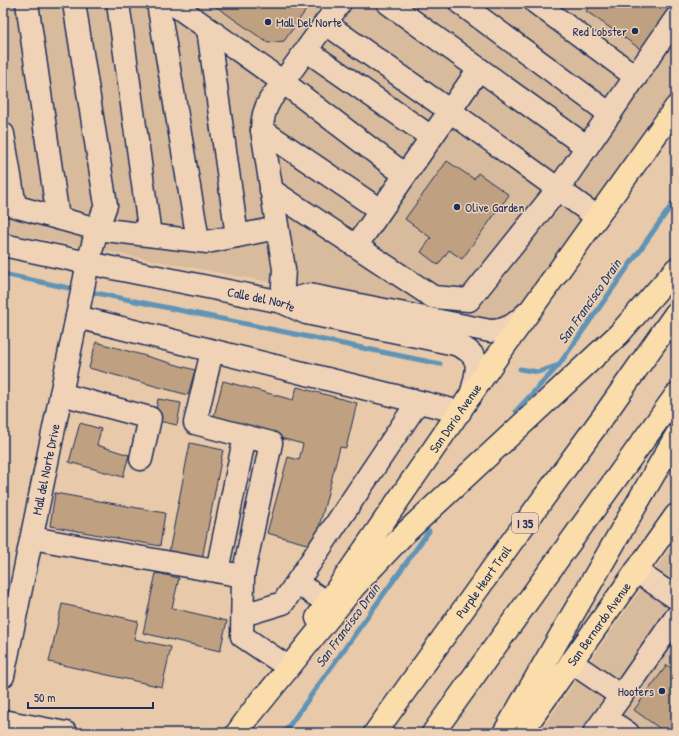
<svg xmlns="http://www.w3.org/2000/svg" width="679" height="736" viewBox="0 0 679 736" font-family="'Patrick Hand',sans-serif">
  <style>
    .built { fill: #d8ba9c }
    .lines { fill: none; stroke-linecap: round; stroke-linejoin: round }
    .stream { stroke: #6194b6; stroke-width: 5 }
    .building { fill: #bfa182; stroke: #1b2f5e }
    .minor-casing { stroke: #1b2f5e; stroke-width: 25 }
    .major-casing { stroke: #1b2f5e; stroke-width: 25 }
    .highway-casing { stroke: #1b2f5e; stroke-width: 25 }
    .minor { stroke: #f0d3b7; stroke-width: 22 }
    .major { stroke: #fbddab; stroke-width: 22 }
    .highway { stroke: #fbddab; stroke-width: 22 }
    .poi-dot { fill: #1b2f5e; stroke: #f0d3b7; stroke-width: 1.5 }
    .labels { text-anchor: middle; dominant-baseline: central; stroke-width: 3; stroke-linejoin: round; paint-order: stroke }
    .shield { fill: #f0d3b7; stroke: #5b6079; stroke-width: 1 }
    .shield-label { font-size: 12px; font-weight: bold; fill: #1b2f5e }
    .poi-label { font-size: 13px; fill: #1b2f5e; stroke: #f0d3b7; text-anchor: start }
    .street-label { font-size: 13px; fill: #1b2f5e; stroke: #f0d3b7 }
    .water-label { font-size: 14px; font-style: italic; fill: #27406d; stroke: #f0d3b7 }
  </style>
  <rect width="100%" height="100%" fill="#e8c9a9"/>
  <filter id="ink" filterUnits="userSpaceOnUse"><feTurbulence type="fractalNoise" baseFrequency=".025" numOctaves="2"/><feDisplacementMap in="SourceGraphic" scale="8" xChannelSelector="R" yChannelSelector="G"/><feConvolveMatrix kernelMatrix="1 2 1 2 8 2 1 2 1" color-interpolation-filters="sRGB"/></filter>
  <g filter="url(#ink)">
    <g class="built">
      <path d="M3,3H676V88L511,321L500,325L3,232Z"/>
      <path d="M676,540V733H539Z"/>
    </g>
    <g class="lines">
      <g class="stream">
        <path d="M3,274L69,288"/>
        <path d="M96,293L440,364"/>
        <path d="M520,369L538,372L556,366"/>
        <path d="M516,411L558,366L676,199"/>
        <path d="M284,733L429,531"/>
      </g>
    </g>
    <g class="building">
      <path d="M211,3H311L284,41L268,43Z"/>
      <path d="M592,3H675L642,50L586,11Z"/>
      <path d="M447,161L474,179L478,173L509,195L462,259L449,250L438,265L421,252L431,238L405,219Z"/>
      <path d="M96,342L195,370L188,395L89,368Z"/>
      <path d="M223,381L293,400L297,387L357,403L346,448L340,447L314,546L267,533L288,457L299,460L303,444L213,420Z"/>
      <path d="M158,399L181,403L177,425L154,420Z"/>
      <path d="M80,423L101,429L97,445L129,455L123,477L69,462Z"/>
      <path d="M190,443L223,450L202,559L169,552Z"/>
      <path d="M55,493L165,513L160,546L50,526Z"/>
      <path d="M156,573L179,578L172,608L227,621L220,651L143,633Z"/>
      <path d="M62,604L138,621L134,639L171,647L162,687L49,662Z"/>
      <path d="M667,665L676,672V733H666L634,710Z"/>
    </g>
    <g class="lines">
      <defs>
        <g id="minor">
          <path d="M27,3L58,218"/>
          <path d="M118,3L150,235"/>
          <path d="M158,3L198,240"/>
          <path d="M172,3L283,82L405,175"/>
          <path d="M388,3L587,147"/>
          <path d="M460,3L610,114"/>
          <path d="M536,3L636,77"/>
          <path d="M325,23L450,111L597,217"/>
          <path d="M208,29L237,236"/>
          <path d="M306,50L431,137"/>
          <path d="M262,130L380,210"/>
          <path d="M3,134L15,206"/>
          <path d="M271,190L433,297L469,300L558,189L676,18"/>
          <path d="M3,203L97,229L106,205L74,3"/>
          <path id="s1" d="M3,245L88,263L282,302L306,313L455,344C484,355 478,370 471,395"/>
          <path d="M356,246L479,69"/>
          <path d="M282,302L284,269L262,130C262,118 264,110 270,100L340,3"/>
          <path d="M282,302L309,295L490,331C508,330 514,325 527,313"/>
          <path d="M77,317L460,412"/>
          <path d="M212,351L195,423L271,443L243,576"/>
          <path d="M61,394L150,418L141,459"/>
          <path d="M32,538L243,576L242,636L285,665"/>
          <path d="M217,571L242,450"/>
          <path d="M636,571L676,598"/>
          <path d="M297,583L328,603"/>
          <path d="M243,615L283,603L418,402"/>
          <path d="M571,662L621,696L594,733"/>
          <path id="s2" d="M3,676L88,263L97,229L207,242L277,228"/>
          <path d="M621,696L676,617"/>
          <path d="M606,718L628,733"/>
          <path d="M3,721L66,733"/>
        </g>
        <g id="major">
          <path id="s3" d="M317,618L499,354L676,107"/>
          <path d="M237,733L263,697"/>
          <path id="s4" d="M521,733L676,515"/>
        </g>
        <g id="highway">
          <path d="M252,713L354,587L405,533L619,334L676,269"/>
          <path id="s5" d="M375,733L510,544L605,414L676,313"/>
          <path d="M433,733L676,395"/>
          <path d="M504,733L676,436"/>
        </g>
      </defs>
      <use href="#minor" class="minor-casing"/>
      <use href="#major" class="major-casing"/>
      <use href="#highway" class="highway-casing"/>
      <use href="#minor" class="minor"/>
      <use href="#major" class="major"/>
      <use href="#highway" class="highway"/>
    </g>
  </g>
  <g class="poi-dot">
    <circle cx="268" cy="22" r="4"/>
    <circle cx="635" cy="31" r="4"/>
    <circle cx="457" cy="207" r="4"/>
    <circle cx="662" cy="691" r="4"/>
  </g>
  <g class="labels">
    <rect class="shield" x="512" y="513" width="26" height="20" rx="3"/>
    <g class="shield-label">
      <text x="525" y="523">I 35</text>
    </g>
    <g class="poi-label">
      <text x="276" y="22">Mall Del Norte</text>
      <text x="627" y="31" text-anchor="end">Red Lobster</text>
      <text x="465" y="207">Olive Garden</text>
      <text x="654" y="691" text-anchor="end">Hooters</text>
    </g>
    <g class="street-label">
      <text stroke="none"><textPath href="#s1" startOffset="264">Calle del Norte</textPath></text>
      <text stroke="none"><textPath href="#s3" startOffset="243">San Dario Avenue</textPath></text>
      <text stroke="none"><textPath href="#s2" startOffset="211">Mall del Norte Drive</textPath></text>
      <text stroke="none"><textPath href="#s5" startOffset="186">Purple Heart Trail</textPath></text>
      <text stroke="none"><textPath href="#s4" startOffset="134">San Bernardo Avenue</textPath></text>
    </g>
    <g class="water-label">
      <text transform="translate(589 301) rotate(-55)">San Francisco Drain</text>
      <text transform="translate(347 625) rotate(-54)">San Francisco Drain</text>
    </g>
  </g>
  <rect width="679" height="736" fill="none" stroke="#f0d3b7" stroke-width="16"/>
  <rect x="8" y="8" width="663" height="720" fill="none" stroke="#1b2f5e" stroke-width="1.5" filter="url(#ink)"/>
  <path d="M28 702v6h125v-6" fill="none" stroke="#1b2f5e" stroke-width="2"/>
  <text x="34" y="702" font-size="12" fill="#1b2f5e" stroke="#f0d3b7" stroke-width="3" paint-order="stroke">50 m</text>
</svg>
